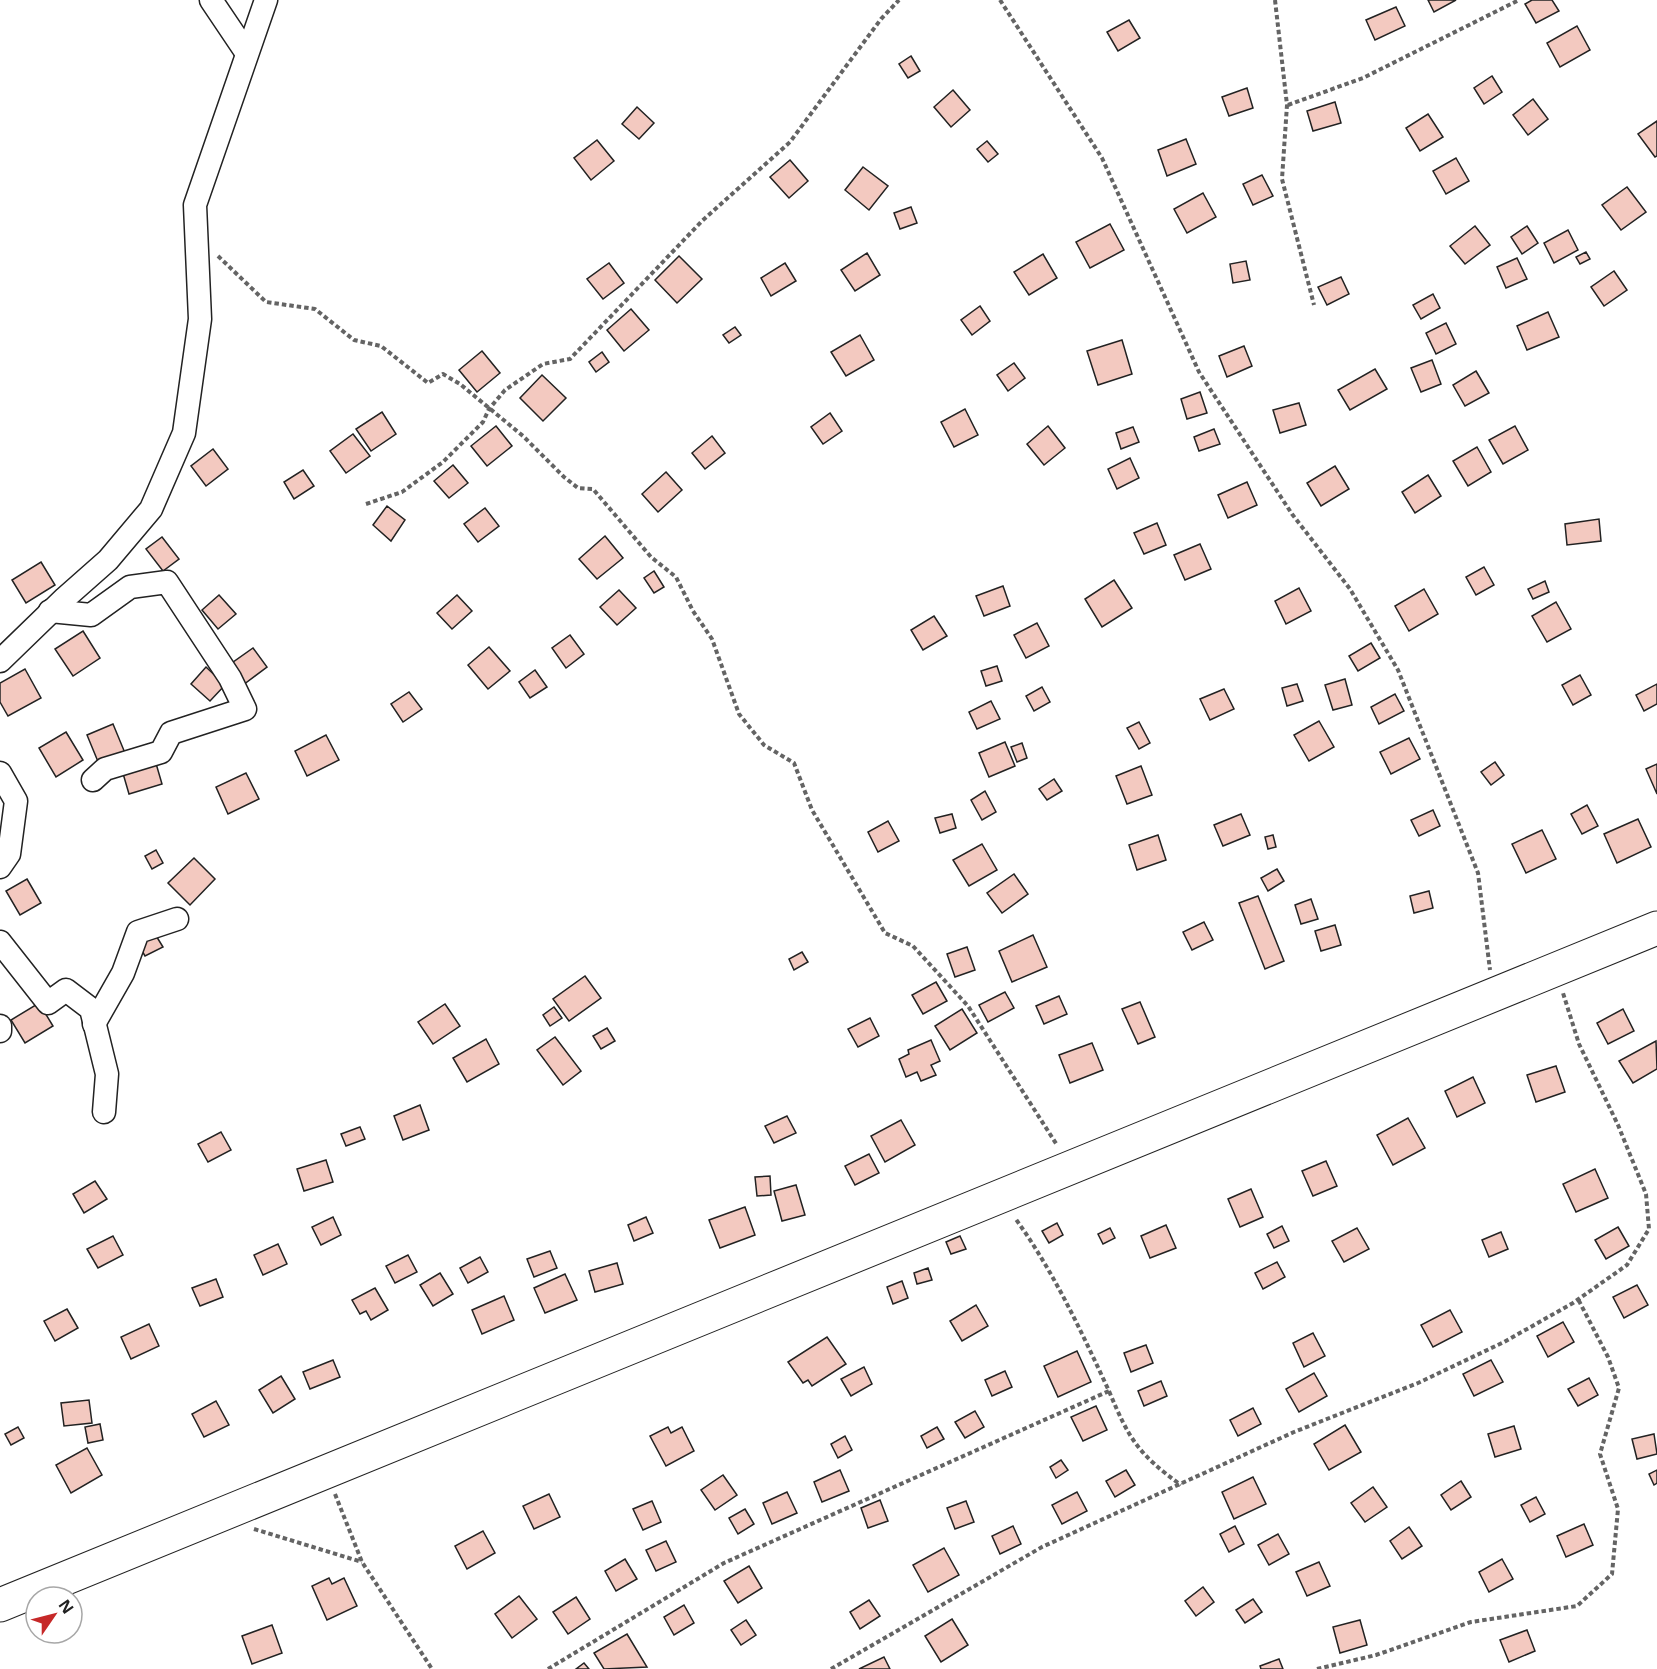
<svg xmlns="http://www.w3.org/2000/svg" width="1657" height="1669" viewBox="0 0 1657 1669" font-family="'Noto Sans',sans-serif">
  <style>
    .building { fill: #f3c9c0; stroke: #222; stroke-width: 1.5 }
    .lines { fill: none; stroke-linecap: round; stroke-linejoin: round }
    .minor-casing { stroke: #222; stroke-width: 25 }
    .highway-casing { stroke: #222; stroke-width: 35 }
    .path { stroke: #646464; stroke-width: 4; stroke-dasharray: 4.5 3; stroke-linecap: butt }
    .minor { stroke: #fff; stroke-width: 22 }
    .highway { stroke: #fff; stroke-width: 33 }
  </style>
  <rect width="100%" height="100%" fill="#fff"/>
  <g class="building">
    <path d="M1428,0H1456L1434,12Z"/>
    <path d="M1532,0H1552L1559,11L1536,23L1525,4Z"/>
    <path d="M1396,7L1405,26L1375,40L1366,20Z"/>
    <path d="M1129,20L1140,38L1118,51L1107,32Z"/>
    <path d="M1577,26L1590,50L1560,67L1547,43Z"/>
    <path d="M911,56L920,71L908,78L899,64Z"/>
    <path d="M1492,76L1502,92L1484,104L1474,88Z"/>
    <path d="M1247,88L1253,108L1229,116L1222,97Z"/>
    <path d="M953,90L970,110L951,127L934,107Z"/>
    <path d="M1533,99L1548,119L1528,135L1513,115Z"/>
    <path d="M1335,102L1341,123L1313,131L1307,111Z"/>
    <path d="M637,107L654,123L639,139L622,124Z"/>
    <path d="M1428,114L1443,137L1420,151L1406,128Z"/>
    <path d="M1657,121V156L1655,157L1638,134Z"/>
    <path d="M1186,139L1196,164L1167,176L1158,150Z"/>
    <path d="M597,140L614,161L591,180L574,158Z"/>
    <path d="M987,141L998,154L988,162L977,149Z"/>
    <path d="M1456,158L1469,181L1446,194L1433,171Z"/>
    <path d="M790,160L808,181L789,198L770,177Z"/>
    <path d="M863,167L888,186L869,210L845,190Z"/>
    <path d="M1262,175L1273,196L1253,205L1243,184Z"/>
    <path d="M1627,187L1646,212L1621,230L1602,205Z"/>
    <path d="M1203,193L1216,217L1187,233L1174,209Z"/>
    <path d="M911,207L917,223L900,229L894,213Z"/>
    <path d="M1110,224L1124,250L1090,268L1076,242Z"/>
    <path d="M1475,226L1490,245L1465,264L1450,246Z"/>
    <path d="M1527,226L1538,243L1522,254L1511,237Z"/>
    <path d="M1568,230L1578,250L1554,263L1544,243Z"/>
    <path d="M1586,252L1590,259L1580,264L1576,257Z"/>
    <path d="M867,253L880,275L855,291L841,270Z"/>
    <path d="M1043,254L1057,278L1029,295L1014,272Z"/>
    <path d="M679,256L702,279L677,303L655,280Z"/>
    <path d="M1517,258L1527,279L1506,288L1497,267Z"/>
    <path d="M1246,261L1250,280L1233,283L1230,264Z"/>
    <path d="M609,263L624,283L603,299L587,279Z"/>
    <path d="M785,263L796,281L771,296L761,278Z"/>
    <path d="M1614,271L1627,290L1604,306L1591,287Z"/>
    <path d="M1341,277L1349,294L1327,305L1318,287Z"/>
    <path d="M1433,294L1440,308L1421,319L1413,305Z"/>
    <path d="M980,306L990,321L972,335L961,320Z"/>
    <path d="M631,309L649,330L624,351L607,330Z"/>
    <path d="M1548,312L1559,337L1527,350L1517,326Z"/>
    <path d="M1446,323L1456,344L1436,354L1426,333Z"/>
    <path d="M735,327L741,335L729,343L723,335Z"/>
    <path d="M860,335L874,360L846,376L831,352Z"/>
    <path d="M1122,340L1132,374L1098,385L1087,351Z"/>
    <path d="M1244,346L1252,366L1227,377L1219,356Z"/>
    <path d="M482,351L500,373L477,392L459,370Z"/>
    <path d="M602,352L609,362L596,372L589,362Z"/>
    <path d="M1432,360L1441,384L1421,392L1411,368Z"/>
    <path d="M1014,363L1025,378L1008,391L997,375Z"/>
    <path d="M1375,369L1387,389L1350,410L1338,390Z"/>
    <path d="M1476,371L1489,393L1465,406L1453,385Z"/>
    <path d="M542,375L566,398L543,421L520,398Z"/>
    <path d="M1200,392L1207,413L1187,419L1181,399Z"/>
    <path d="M1299,403L1306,425L1280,433L1273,410Z"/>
    <path d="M965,409L978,435L954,447L941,422Z"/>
    <path d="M382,412L396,434L371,451L356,429Z"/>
    <path d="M830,413L842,431L823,444L811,427Z"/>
    <path d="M496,426L512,446L487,466L471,446Z"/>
    <path d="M1048,426L1065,448L1044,465L1027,444Z"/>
    <path d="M1515,426L1528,450L1503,464L1489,440Z"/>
    <path d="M1133,427L1139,442L1121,449L1116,433Z"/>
    <path d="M1214,429L1220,444L1199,451L1194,437Z"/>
    <path d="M353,434L370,456L346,473L330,451Z"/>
    <path d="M712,436L725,453L705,469L692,453Z"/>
    <path d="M1477,447L1491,472L1468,486L1453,461Z"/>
    <path d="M213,449L228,469L206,486L191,466Z"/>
    <path d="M1130,458L1139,478L1117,489L1108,469Z"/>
    <path d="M453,465L468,483L449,498L434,481Z"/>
    <path d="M1335,466L1349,489L1321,506L1307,483Z"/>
    <path d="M303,470L314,486L294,499L284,482Z"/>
    <path d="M666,472L682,490L658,512L642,494Z"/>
    <path d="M1428,475L1441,496L1415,513L1402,492Z"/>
    <path d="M1247,482L1257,505L1228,518L1218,495Z"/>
    <path d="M387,506L405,520L391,541L373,525Z"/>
    <path d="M485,508L499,526L478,542L464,524Z"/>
    <path d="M1599,519L1601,541L1567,545L1565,524Z"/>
    <path d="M1157,523L1166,545L1144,554L1134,533Z"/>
    <path d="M605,536L623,558L597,579L579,559Z"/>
    <path d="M162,537L179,559L163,571L146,549Z"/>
    <path d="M1200,544L1211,569L1185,580L1174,555Z"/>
    <path d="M41,562L55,585L26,603L12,580Z"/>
    <path d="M1484,567L1494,585L1476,595L1466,577Z"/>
    <path d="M654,571L664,587L654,593L644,578Z"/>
    <path d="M1114,580L1132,608L1102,627L1085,599Z"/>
    <path d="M1545,581L1549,592L1533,599L1528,589Z"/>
    <path d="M1003,586L1010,606L984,616L976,596Z"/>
    <path d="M1299,588L1311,611L1286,624L1275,601Z"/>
    <path d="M1424,589L1438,614L1409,631L1395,606Z"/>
    <path d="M619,590L636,608L617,625L600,607Z"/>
    <path d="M219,595L236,614L218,629L202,610Z"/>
    <path d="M457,595L472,611L452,629L437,613Z"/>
    <path d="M1556,602L1571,629L1547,642L1532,616Z"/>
    <path d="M934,616L947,636L923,650L911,630Z"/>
    <path d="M1037,623L1049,646L1026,658L1014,635Z"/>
    <path d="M83,631L100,658L73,676L55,649Z"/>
    <path d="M570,635L584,654L566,668L552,648Z"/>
    <path d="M1371,643L1380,658L1358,671L1349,656Z"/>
    <path d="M489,647L510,671L488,689L468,665Z"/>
    <path d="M253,648L267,667L243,685L229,665Z"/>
    <path d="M997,666L1002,681L986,686L981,671Z"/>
    <path d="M206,667L225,685L210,701L191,684Z"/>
    <path d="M25,669L41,698L8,716L0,702V683Z"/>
    <path d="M535,670L547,687L530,698L519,682Z"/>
    <path d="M1580,675L1591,695L1573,705L1562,685Z"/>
    <path d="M1345,679L1352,705L1333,710L1325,685Z"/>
    <path d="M1297,684L1303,701L1287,706L1282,688Z"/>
    <path d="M1657,684V704L1644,711L1636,695Z"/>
    <path d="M1042,687L1050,702L1034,711L1026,696Z"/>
    <path d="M1224,689L1234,709L1210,720L1200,699Z"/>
    <path d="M409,692L422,709L403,722L391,704Z"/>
    <path d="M1395,694L1404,711L1379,724L1371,707Z"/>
    <path d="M991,701L1000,719L977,729L969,712Z"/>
    <path d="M1319,721L1334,747L1309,761L1294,735Z"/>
    <path d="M1139,722L1150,743L1139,749L1127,728Z"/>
    <path d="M113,724L125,753L99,764L87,735Z"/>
    <path d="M66,732L83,760L56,777L39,748Z"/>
    <path d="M326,735L339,760L307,776L295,751Z"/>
    <path d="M1409,738L1420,759L1391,774L1380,752Z"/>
    <path d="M1005,742L1015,766L989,777L979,753Z"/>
    <path d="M1022,743L1027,758L1017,762L1011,747Z"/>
    <path d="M155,760L162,784L129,794L122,770Z"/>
    <path d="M1495,762L1504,775L1491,785L1481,772Z"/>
    <path d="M1657,764V794L1646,769Z"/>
    <path d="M1141,766L1152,795L1127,804L1116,776Z"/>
    <path d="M246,773L259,799L228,814L216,787Z"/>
    <path d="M1054,779L1062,791L1047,800L1039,789Z"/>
    <path d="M985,791L996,812L982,820L971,800Z"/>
    <path d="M1587,805L1598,826L1582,834L1571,814Z"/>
    <path d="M1433,810L1440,826L1419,836L1411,820Z"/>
    <path d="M952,814L956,828L940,833L935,818Z"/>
    <path d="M1241,814L1250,835L1223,846L1214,825Z"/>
    <path d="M1638,819L1651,847L1617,863L1604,834Z"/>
    <path d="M888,821L899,841L878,852L868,832Z"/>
    <path d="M1542,830L1556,859L1526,873L1512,844Z"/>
    <path d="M1158,835L1166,860L1137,870L1129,845Z"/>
    <path d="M1273,835L1276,847L1268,849L1265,837Z"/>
    <path d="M982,844L997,870L969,886L953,860Z"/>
    <path d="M156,850L163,863L152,869L145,856Z"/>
    <path d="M194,858L215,879L190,905L168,883Z"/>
    <path d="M1277,869L1284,881L1268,891L1261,878Z"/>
    <path d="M1014,874L1028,894L1002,913L987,893Z"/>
    <path d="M27,879L41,903L20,915L6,891Z"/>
    <path d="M1429,891L1433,908L1414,913L1410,896Z"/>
    <path d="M1258,896L1284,961L1265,969L1239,903Z"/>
    <path d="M1311,899L1318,919L1301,924L1295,905Z"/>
    <path d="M1204,922L1213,940L1192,950L1183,932Z"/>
    <path d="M1335,925L1341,945L1321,951L1315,931Z"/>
    <path d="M155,934L163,947L145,956L138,944Z"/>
    <path d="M1033,935L1047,967L1012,982L999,951Z"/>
    <path d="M967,947L975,970L955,977L947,954Z"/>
    <path d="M802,952L808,962L794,970L789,959Z"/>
    <path d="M585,976L601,998L569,1021L553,999Z"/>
    <path d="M936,982L947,1001L923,1014L912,995Z"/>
    <path d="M1005,992L1014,1008L988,1022L979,1005Z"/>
    <path d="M1059,996L1067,1014L1044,1024L1036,1006Z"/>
    <path d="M1140,1002L1155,1037L1138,1044L1122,1009Z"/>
    <path d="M39,1003L53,1026L25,1043L11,1020Z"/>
    <path d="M445,1004L460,1026L433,1044L418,1022Z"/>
    <path d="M554,1007L562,1018L550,1026L543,1015Z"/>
    <path d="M962,1009L977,1033L950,1050L935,1026Z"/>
    <path d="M1623,1009L1634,1031L1608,1044L1597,1023Z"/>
    <path d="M870,1018L879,1036L858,1047L848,1029Z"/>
    <path d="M607,1028L615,1041L601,1049L593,1036Z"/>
    <path d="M555,1037L581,1071L563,1085L537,1050Z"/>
    <path d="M486,1039L499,1064L467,1082L453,1058Z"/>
    <path d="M931,1040L940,1061L931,1065L936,1075L921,1081L917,1072L906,1077L899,1059L909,1054L908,1050Z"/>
    <path d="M1656,1041L1657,1069L1633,1083L1619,1061Z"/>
    <path d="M1092,1043L1103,1070L1070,1083L1059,1055Z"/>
    <path d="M1556,1066L1565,1092L1536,1102L1527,1075Z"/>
    <path d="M1473,1077L1485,1103L1457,1117L1445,1091Z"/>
    <path d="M420,1105L429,1130L403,1140L394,1116Z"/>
    <path d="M787,1116L796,1133L774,1143L765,1126Z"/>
    <path d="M1408,1118L1425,1148L1393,1165L1377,1135Z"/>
    <path d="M901,1120L915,1145L885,1162L871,1136Z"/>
    <path d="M360,1127L365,1139L346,1146L341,1134Z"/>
    <path d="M221,1132L231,1150L208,1162L198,1144Z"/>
    <path d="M869,1154L879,1173L855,1185L845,1166Z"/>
    <path d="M326,1160L333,1182L304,1191L297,1169Z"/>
    <path d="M1326,1161L1337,1186L1313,1196L1302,1171Z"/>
    <path d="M1595,1169L1608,1198L1576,1212L1563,1184Z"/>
    <path d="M770,1176L771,1195L757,1196L755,1177Z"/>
    <path d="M95,1181L107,1199L84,1213L73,1194Z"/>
    <path d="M796,1185L805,1215L782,1221L774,1191Z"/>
    <path d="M1251,1189L1263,1217L1240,1227L1228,1199Z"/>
    <path d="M745,1207L755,1235L720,1248L709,1220Z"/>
    <path d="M333,1217L341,1235L321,1245L312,1227Z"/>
    <path d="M646,1217L653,1233L634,1241L628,1225Z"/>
    <path d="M1057,1223L1063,1235L1049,1243L1042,1231Z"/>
    <path d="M1166,1225L1176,1248L1150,1258L1141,1236Z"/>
    <path d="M1282,1226L1289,1241L1274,1248L1267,1234Z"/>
    <path d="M1618,1227L1629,1246L1606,1259L1595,1240Z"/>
    <path d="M1110,1228L1115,1238L1103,1244L1098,1234Z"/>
    <path d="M1357,1228L1369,1249L1344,1262L1332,1241Z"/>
    <path d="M1501,1232L1508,1249L1489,1257L1482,1240Z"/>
    <path d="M113,1236L123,1255L98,1268L87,1249Z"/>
    <path d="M960,1236L966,1249L951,1254L946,1242Z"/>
    <path d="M278,1244L287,1264L263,1275L254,1255Z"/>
    <path d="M550,1251L557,1268L534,1277L527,1259Z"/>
    <path d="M408,1255L417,1272L395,1283L386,1266Z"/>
    <path d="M480,1257L488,1272L468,1283L460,1268Z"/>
    <path d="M1277,1262L1285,1277L1263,1289L1255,1273Z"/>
    <path d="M617,1263L623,1284L595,1292L589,1271Z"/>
    <path d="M928,1268L932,1280L917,1284L914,1273Z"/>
    <path d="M440,1273L453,1294L433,1306L420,1285Z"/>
    <path d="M565,1274L577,1300L545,1313L534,1288Z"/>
    <path d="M216,1279L223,1297L200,1306L192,1288Z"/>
    <path d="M902,1281L908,1298L893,1304L887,1287Z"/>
    <path d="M1637,1285L1648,1305L1624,1318L1613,1297Z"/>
    <path d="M375,1288L388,1310L371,1320L366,1311L360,1314L352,1300Z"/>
    <path d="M504,1296L514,1320L482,1334L472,1310Z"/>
    <path d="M976,1305L988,1326L962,1341L950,1321Z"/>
    <path d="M67,1309L78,1328L55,1341L44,1321Z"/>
    <path d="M1450,1310L1462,1332L1433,1347L1421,1325Z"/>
    <path d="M1563,1322L1574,1342L1548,1357L1537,1336Z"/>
    <path d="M149,1324L159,1346L131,1359L121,1337Z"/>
    <path d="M1313,1333L1325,1356L1304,1367L1293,1343Z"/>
    <path d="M827,1337L846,1364L812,1386L808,1380L803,1383L788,1362Z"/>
    <path d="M1146,1345L1153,1363L1131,1372L1124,1353Z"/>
    <path d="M1077,1351L1091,1382L1058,1397L1044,1366Z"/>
    <path d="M333,1360L340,1377L310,1389L303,1372Z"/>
    <path d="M1491,1360L1503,1382L1474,1396L1463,1374Z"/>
    <path d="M864,1367L872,1384L851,1396L841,1379Z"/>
    <path d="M1005,1371L1012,1387L992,1396L985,1380Z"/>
    <path d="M1314,1373L1327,1396L1299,1412L1286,1389Z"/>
    <path d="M281,1376L295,1399L273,1413L259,1390Z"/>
    <path d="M1589,1378L1598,1395L1578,1406L1568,1389Z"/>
    <path d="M1161,1381L1167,1396L1144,1406L1138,1391Z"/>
    <path d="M89,1400L92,1423L64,1426L61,1403Z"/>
    <path d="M216,1401L229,1425L204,1437L192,1414Z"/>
    <path d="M1096,1406L1107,1430L1083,1441L1071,1417Z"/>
    <path d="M1253,1408L1261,1424L1238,1436L1230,1420Z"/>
    <path d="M975,1411L984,1427L965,1438L955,1422Z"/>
    <path d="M100,1424L103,1440L88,1443L85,1427Z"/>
    <path d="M1345,1425L1361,1452L1329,1470L1314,1444Z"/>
    <path d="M1514,1426L1521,1449L1495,1457L1488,1434Z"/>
    <path d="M18,1427L24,1438L11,1445L5,1434Z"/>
    <path d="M668,1427L671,1433L682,1427L694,1451L666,1466L650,1436Z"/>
    <path d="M937,1427L944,1439L927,1448L921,1436Z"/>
    <path d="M1654,1434L1657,1454L1637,1459L1632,1439Z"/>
    <path d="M845,1436L852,1450L838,1458L831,1444Z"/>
    <path d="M87,1448L102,1475L71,1493L56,1465Z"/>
    <path d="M1061,1460L1068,1470L1056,1478L1050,1467Z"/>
    <path d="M840,1470L849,1491L822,1502L814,1482Z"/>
    <path d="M1126,1470L1135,1485L1115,1497L1106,1481Z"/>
    <path d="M1657,1470V1483L1654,1485L1649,1474Z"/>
    <path d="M723,1475L737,1495L715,1510L701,1490Z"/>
    <path d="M1253,1477L1266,1504L1234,1519L1222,1492Z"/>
    <path d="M1461,1481L1471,1497L1451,1510L1441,1495Z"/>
    <path d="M1373,1487L1387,1507L1365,1522L1351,1503Z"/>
    <path d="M787,1492L797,1513L772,1524L763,1503Z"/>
    <path d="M1077,1492L1087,1511L1062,1524L1052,1505Z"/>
    <path d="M549,1494L560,1517L534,1529L523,1506Z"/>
    <path d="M1536,1497L1545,1514L1530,1522L1521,1505Z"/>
    <path d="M880,1500L888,1521L868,1528L861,1508Z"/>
    <path d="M652,1501L661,1522L643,1530L633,1509Z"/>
    <path d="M966,1501L974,1522L955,1529L947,1508Z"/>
    <path d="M745,1509L754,1524L738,1534L729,1518Z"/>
    <path d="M1584,1524L1593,1545L1566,1557L1557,1536Z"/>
    <path d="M1013,1526L1021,1544L1000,1554L992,1536Z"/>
    <path d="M1235,1526L1244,1544L1229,1552L1220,1534Z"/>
    <path d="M1409,1527L1422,1546L1402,1559L1390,1541Z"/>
    <path d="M483,1531L495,1553L467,1569L455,1546Z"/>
    <path d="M1278,1534L1289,1554L1269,1565L1258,1545Z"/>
    <path d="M666,1541L676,1562L656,1571L646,1550Z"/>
    <path d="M944,1548L959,1575L928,1592L913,1565Z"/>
    <path d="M625,1559L637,1579L616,1591L605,1571Z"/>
    <path d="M1502,1559L1513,1579L1489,1592L1479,1572Z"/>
    <path d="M1319,1562L1330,1586L1307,1596L1296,1572Z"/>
    <path d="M749,1566L762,1588L738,1603L724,1581Z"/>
    <path d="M329,1578L332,1584L344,1578L357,1606L327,1620L312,1586Z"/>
    <path d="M1203,1587L1214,1602L1196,1616L1185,1601Z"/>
    <path d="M519,1596L537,1619L512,1638L495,1614Z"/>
    <path d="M576,1597L590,1619L568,1634L553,1612Z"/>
    <path d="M1253,1599L1262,1612L1245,1623L1236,1610Z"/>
    <path d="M869,1600L880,1616L860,1629L850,1612Z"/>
    <path d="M684,1605L694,1623L674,1635L664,1617Z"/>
    <path d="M952,1619L968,1645L941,1662L925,1636Z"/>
    <path d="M746,1620L756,1635L741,1645L731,1630Z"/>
    <path d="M1360,1620L1367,1645L1340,1653L1333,1627Z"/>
    <path d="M272,1625L282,1653L252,1664L242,1636Z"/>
    <path d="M1527,1630L1535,1651L1509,1662L1500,1640Z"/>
    <path d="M627,1634L647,1667L604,1669L594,1653Z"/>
    <path d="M884,1657L890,1669H859Z"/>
    <path d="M1279,1659L1283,1669H1261L1260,1666Z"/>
    <path d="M584,1663L589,1669H576Z"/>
  </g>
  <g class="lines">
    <defs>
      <g id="minor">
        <path d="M211,0L246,52"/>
        <path d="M50,611L91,615L130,587L167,582L230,678L245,709L171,733L161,752L105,769L93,780"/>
        <path d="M0,661L65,598L108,560L151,509L184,433L200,319L195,205L266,0"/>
        <path d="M0,773L16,801L9,854L0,867"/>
        <path d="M0,942L48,1003L66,990L91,1009L107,1074L104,1112"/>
        <path d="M94,1024L123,973L138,932L177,919"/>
        <path d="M0,1026V1031"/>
      </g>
      <path id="highway" d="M0,1605L1657,928"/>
    </defs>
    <use href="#minor" class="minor-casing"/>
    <use href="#highway" class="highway-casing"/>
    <g class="path">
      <path d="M1000,0L1102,158L1199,372L1292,514L1350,589L1398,670L1478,873L1490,970"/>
      <path d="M1275,0L1287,105L1282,179L1314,305"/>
      <path d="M1288,105L1363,78L1519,0"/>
      <path d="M218,256L266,302L315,309L354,340L381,346L428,383L443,374L460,384L523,436L564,477L578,488L593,489L651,557L676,577L693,611L712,639L739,714L764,745L794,763L812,810L885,933L913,946L968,1006L1057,1145"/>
      <path d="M366,504L402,492L443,462L483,422L489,409L505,390L543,364L570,359L702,221L790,142L881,19L899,0"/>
      <path d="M1109,1391C1129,1439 1138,1454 1181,1485"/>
      <path d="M335,1494L362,1562L432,1669"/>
      <path d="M254,1529L362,1562"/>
      <path d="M548,1669L724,1563L1109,1391C1081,1331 1054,1272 1015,1218"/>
      <path d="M831,1669L1042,1547L1294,1432L1418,1383L1504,1342L1573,1303L1627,1265L1649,1229L1646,1194L1618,1125L1579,1044L1563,993"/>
      <path d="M1317,1669L1376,1655L1471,1622L1577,1606L1612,1574L1618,1509L1600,1454L1619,1388L1608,1357L1578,1299"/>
    </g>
    <use href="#minor" class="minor"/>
    <use href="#highway" class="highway"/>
  </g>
  <g transform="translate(54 1615) rotate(55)"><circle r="28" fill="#ffffff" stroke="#a7a7a7" stroke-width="1.5"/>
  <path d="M0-4.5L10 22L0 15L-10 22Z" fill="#c62828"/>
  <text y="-9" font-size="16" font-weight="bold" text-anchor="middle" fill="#222222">N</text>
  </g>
</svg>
